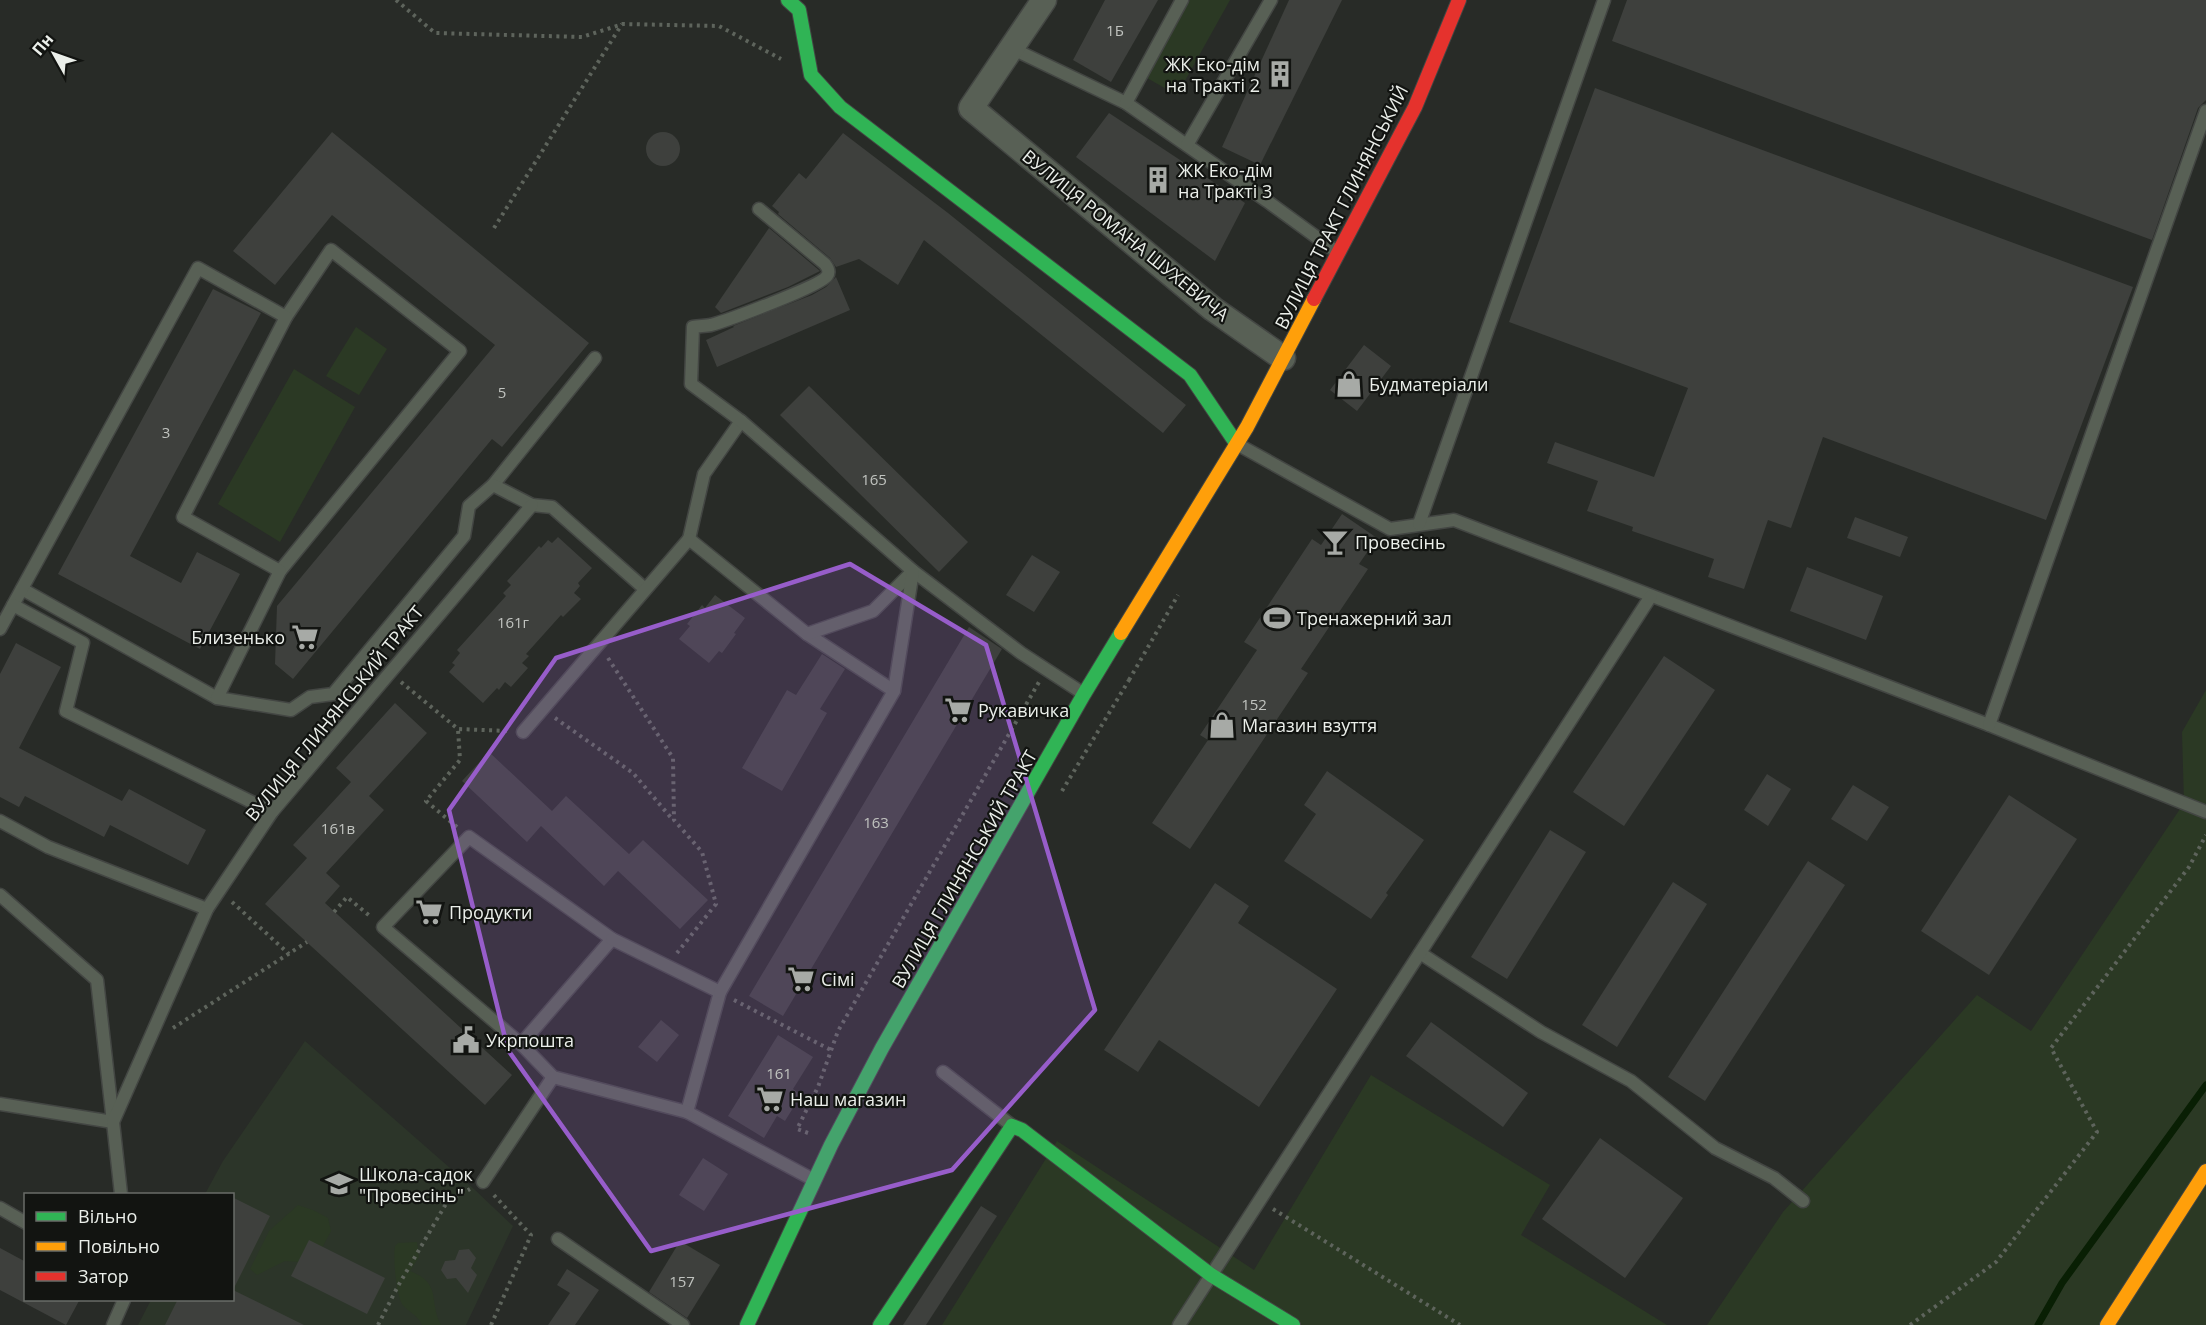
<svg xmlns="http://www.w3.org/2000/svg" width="2206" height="1325" viewBox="0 0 2206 1325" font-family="'Open Sans',sans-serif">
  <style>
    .built { fill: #2c3529 }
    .green { fill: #2b3924 }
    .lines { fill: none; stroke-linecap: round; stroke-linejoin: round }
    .stream { stroke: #091f04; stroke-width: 7 }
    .building { fill: #3e403d }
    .lane-casing { stroke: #434643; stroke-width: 15 }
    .street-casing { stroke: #434643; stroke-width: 27 }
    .fast-casing { stroke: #434643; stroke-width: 16 }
    .slow-casing { stroke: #434643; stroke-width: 16 }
    .jam-casing { stroke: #434643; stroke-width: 16 }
    .path { stroke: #5e645c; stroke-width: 4; stroke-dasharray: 3 4.5; stroke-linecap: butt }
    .lane { stroke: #586055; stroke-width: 12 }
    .street { stroke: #586055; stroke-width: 24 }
    .fast { stroke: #30b455; stroke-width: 14 }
    .slow { stroke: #ff9f0a; stroke-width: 14 }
    .jam { stroke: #e5322d; stroke-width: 14 }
    .marked { fill: #975dca; fill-opacity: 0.2; stroke: #975dca; stroke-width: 4.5; stroke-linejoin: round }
    .labels { text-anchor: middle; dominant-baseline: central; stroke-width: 4.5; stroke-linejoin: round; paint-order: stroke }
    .number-label { font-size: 15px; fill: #c0c3bf }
    .poi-label { font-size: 18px; fill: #ebefea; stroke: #121411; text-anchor: start }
    .street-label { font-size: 18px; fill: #ebefea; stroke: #121411 }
  </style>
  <rect width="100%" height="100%" fill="#282b27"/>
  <path class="built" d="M305,1041L474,1189L513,1226L466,1325H138L151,1300H232V1194H205L223,1161Z"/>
  <g class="green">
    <path d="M1190,0H1230L1177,95L1147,78Z"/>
    <path d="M356,327L387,349L359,395L326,376Z"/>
    <path d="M294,369L355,407L280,542L218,504Z"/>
    <path d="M2206,690V1325H1707L1783,1212L1977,995L2031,1031L2184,803L2182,732Z"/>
    <path d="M1371,1075L1550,1185L1521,1235L1667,1325H942L1057,1141L1254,1270Z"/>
    <path d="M298,1205L313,1210L328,1218L331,1231L322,1248L301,1262L285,1261L257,1275L250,1269L269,1231Z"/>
    <path d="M417,1242L419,1257L410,1271C443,1284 428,1301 441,1325H422C418,1315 408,1312 402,1304C396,1294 393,1257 395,1246L398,1243Z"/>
  </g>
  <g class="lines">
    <path class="stream" d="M2038,1325L2062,1283L2206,1085"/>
  </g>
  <g class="building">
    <path d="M1105,0H1158L1111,82L1073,60Z"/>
    <path d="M1289,0H1342L1260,165L1222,147Z"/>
    <path d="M1627,0H2206V100L2198,108L2152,240L1612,41Z"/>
    <path d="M1595,88L2133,287L2046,520L1823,437L1791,528L1768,520L1744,589L1708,577L1714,559L1632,531L1633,527L1587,511L1598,481L1547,463L1555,442L1654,477L1688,388L1509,322Z"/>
    <path d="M1109,113L1245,203L1215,261L1076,157Z"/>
    <path d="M332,132L589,343L502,447L492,439L293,679L275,664L277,606L495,345L332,215L275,285L233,251Z"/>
    <circle cx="663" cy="149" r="17"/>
    <path d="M843,133L948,213L1186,405L1163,433L924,240L898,285L859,259L836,267L830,258L778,214L779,212L772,206L799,173L806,179Z"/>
    <path d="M769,228L820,271L788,287L721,313L715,307Z"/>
    <path d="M836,277L850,310L717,367L706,340L734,327L733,326L812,295L826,287Z"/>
    <path d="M213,289L261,313L130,556L181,583L197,552L240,574L200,649L58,574Z"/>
    <path d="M1364,345L1391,366L1357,411L1330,390Z"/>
    <path d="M809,386L968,542L939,572L780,415Z"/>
    <path d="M1342,514L1377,538L1359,564L1368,569L1301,669L1308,673L1190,849L1152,823L1208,740L1200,735L1257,650L1244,642L1312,539L1321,545Z"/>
    <path d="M1855,517L1908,537L1900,557L1847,538Z"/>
    <path d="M558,537L592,568L578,583L580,586L574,593L581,599L563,617L561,615L526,654L529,656L522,663L528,668L511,687L505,682L499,690L497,688L483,703L449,672L455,665L452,663L460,653L457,650L506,596L503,593L511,585L507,581L539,546L541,548L548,540L552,543Z"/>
    <path d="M1032,555L1060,572L1034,612L1006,595Z"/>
    <path d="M1807,567L1883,596L1866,640L1790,611Z"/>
    <path d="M715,595L745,618L734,633L736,634L722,653L719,651L709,663L679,639L690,626L687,624L702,605L705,608Z"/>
    <path d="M969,627L1002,649L783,1016L749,996Z"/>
    <path d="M16,643L61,667L19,748L122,801L129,789L206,830L188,865L110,825L104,837L25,796L19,807L0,797V674Z"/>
    <path d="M822,654L845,669L820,709L827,713L782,791L742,768L787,690L796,695Z"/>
    <path d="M1664,656L1715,690L1624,826L1573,792Z"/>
    <path d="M395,703L427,733L369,796L384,810L326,873L340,886L325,903L512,1075L485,1105L265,904L307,858L293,845L351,782L336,768Z"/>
    <path d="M489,752L552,811L566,796L629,854L643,840L708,900L680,929L618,871L604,886L541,826L527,842L462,781Z"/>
    <path d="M1327,771L1424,840L1386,893L1388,895L1371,919L1284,861L1316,814L1304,805Z"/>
    <path d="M1767,774L1791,789L1768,826L1744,810Z"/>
    <path d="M1853,785L1889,807L1867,841L1831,819Z"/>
    <path d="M2009,795L2077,839L1989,975L1921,931Z"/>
    <path d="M1550,830L1586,852L1507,979L1471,957Z"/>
    <path d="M1808,861L1845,885L1705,1101L1668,1077Z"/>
    <path d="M1673,882L1707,904L1617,1047L1582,1025Z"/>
    <path d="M1215,883L1249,906L1238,923L1337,989L1259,1107L1159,1040L1138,1072L1104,1050Z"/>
    <path d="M661,1020L679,1035L657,1062L638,1047Z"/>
    <path d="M1431,1022L1528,1093L1503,1127L1406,1056Z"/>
    <path d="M778,1035L813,1057L793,1089L801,1095L785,1121L777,1116L764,1138L728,1116Z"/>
    <path d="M1600,1138L1683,1198L1625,1278L1542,1219Z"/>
    <path d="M703,1158L728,1174L704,1211L679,1195Z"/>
    <path d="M232,1197L270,1216L233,1290L304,1325H165L178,1299H232Z"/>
    <path d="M981,1206L997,1216L926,1325H903Z"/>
    <path d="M309,1240L385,1278L367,1314L291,1276Z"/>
    <path d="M680,1241L720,1265L687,1318L649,1292Z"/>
    <path d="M0,1248L26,1262V1299H80L66,1325L0,1290Z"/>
    <path d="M469,1249L476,1258L471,1268L477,1275L468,1293L456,1278L447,1279L441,1270L445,1261L455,1260L459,1250Z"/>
    <path d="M567,1269L599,1290L575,1325H548L570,1293L557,1285Z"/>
  </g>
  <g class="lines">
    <defs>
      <g id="lane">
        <path d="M1011,48L1126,103L1267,201L1337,252"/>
        <path d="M1126,103L1182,0"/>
        <path d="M1187,145L1271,0"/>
        <path d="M1237,444L1390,529L1454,520L1989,725L2206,812"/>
        <path d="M493,485L595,358"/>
        <path d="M1419,524L1604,0"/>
        <path d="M689,539L704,474L741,421"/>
        <path d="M280,571L460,351L331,250L286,317"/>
        <path d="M22,589L217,698"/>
        <path d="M13,605L198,268L286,317L183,517L280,571L217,698L291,710L310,697L333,694L464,536L469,506L493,485L532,505L552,507L645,589"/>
        <path d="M0,629L13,605L83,643L66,711L272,812"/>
        <path d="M807,634L894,691"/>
        <path d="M1989,725L2206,111"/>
        <path d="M523,732L689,539L807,634L873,611L913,571L1021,653L1084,694"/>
        <path d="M0,821L48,847L207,909"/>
        <path d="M469,837L612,939L521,1044L383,927Z"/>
        <path d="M0,895L97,980L113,1122L0,1104"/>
        <path d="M612,939L720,992L687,1112L814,1180"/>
        <path d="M1420,953L1541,1032L1631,1081L1715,1148L1774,1178L1803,1201"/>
        <path d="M720,992L894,691L913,571L741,421L691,384L693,327C699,326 705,326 711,325C726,321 821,286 827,276C830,272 828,268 825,264L759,209"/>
        <path d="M521,1044L553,1077L687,1112"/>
        <path d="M943,1072L1011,1125"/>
        <path d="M483,1182L553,1077"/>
        <path d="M121,1194L113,1122L207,909L272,812L532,505"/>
        <path d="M0,1208L26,1223"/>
        <path d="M558,1239L683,1325"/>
        <path d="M113,1325L124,1300"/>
        <path d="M1179,1325L1651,596"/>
      </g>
      <path id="street" d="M1044,0L971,108L1213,309L1283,358"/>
      <g id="fast">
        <path d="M788,0L799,10L811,75L840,107L1190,375L1236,443"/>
        <path d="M747,1325L831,1145L882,1048L1084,694L1121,633"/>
        <path d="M880,1325L1012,1126L1022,1130L1211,1275L1293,1325"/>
      </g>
      <g id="slow">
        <path d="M1121,633L1247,427L1314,299"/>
        <path d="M2107,1325L2206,1171"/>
      </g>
      <path id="jam" d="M1314,299L1415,107L1459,0"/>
    </defs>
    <use href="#lane" class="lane-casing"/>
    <use href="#street" class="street-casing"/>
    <use href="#fast" class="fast-casing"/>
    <use href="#slow" class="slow-casing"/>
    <use href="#jam" class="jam-casing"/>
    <g class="path">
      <path d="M396,0L435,33L582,37L623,24L719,26L781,59"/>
      <path d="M494,228L622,24"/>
      <path d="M608,658L673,758L674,820L702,852L716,904L677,953"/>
      <path d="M1129,680L1178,595"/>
      <path d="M401,682L458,729L509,731"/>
      <path d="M555,718L633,773L673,820"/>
      <path d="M1062,791L1129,680L1126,678"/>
      <path d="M457,827L426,801L460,760L458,729"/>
      <path d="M232,902L289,954"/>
      <path d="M334,912L347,897L371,917"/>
      <path d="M734,1000L831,1050"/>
      <path d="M173,1028L307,942"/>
      <path d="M808,1133L797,1129L818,1087L838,1031L1039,682"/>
      <path d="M1273,1209L1460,1325"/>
      <path d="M378,1325L398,1286L447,1202L470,1189"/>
      <path d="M491,1325L531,1235L492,1193"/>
      <path d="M1910,1325L1996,1262L2097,1132L2051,1048L2189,867L2206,835"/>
    </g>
    <use href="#lane" class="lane"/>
    <use href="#street" class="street"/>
    <use href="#fast" class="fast"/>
    <use href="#slow" class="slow"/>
    <use href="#jam" class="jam"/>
  </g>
  <path class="marked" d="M850,564L986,645L1095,1010L952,1170L651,1251L508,1050L449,810L556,658Z"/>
  <defs>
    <symbol id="building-bare" viewBox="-9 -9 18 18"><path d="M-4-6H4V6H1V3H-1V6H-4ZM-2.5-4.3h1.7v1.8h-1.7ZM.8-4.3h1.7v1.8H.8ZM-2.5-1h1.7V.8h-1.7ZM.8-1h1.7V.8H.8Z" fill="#a7aaa6" stroke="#121411" stroke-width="2.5" paint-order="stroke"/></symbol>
    <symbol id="shop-bare" viewBox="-9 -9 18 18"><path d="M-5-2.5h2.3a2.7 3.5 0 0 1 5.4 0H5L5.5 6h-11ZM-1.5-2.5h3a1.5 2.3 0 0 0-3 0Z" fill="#a7aaa6" stroke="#121411" stroke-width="2.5" paint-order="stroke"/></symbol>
    <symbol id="bar-bare" viewBox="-9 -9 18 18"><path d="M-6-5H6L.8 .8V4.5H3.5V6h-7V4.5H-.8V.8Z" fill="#a7aaa6" stroke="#121411" stroke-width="2.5" paint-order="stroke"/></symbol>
    <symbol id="stadium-bare" viewBox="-9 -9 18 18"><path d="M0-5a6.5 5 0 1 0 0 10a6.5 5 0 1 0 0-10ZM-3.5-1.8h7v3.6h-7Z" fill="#a7aaa6" stroke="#121411" stroke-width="2.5" paint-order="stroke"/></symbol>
    <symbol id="supermarket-bare" viewBox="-9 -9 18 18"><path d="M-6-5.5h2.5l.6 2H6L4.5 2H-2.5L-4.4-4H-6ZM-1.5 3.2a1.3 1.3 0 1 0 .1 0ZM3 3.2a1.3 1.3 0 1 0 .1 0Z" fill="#a7aaa6" stroke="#121411" stroke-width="2.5" paint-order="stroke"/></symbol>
    <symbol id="civic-bare" viewBox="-9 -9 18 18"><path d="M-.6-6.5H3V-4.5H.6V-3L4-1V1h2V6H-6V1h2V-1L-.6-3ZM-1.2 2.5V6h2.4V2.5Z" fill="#a7aaa6" stroke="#121411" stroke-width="2.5" paint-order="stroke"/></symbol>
    <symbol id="school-bare" viewBox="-9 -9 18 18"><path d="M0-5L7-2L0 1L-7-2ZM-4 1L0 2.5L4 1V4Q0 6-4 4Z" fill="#a7aaa6" stroke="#121411" stroke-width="2.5" paint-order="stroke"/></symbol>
  </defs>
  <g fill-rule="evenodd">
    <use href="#building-bare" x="1261" y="55" width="38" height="38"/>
    <use href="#building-bare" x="1139" y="161" width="38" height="38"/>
    <use href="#shop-bare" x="1330" y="365" width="38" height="38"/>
    <use href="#bar-bare" x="1316" y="523" width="38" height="38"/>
    <use href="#stadium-bare" x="1258" y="599" width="38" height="38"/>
    <use href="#supermarket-bare" x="286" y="618" width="38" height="38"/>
    <use href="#supermarket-bare" x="939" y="691" width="38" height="38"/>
    <use href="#shop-bare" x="1203" y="706" width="38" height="38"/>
    <use href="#supermarket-bare" x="410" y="893" width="38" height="38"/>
    <use href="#supermarket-bare" x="782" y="960" width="38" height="38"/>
    <use href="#civic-bare" x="447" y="1021" width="38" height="38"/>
    <use href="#supermarket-bare" x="751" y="1080" width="38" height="38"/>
    <use href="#school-bare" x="320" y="1165" width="38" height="38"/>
  </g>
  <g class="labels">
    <g class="number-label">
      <text x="1115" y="30">1Б</text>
      <text x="502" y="392">5</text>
      <text x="166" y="432">3</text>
      <text x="874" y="479">165</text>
      <text x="513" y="622">161г</text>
      <text x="1254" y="704">152</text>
      <text x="876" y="822">163</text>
      <text x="338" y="828">161в</text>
      <text x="779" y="1073">161</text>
      <text x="682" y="1281">157</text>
    </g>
    <g class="poi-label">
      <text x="1260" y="64" text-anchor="end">ЖК Еко-дім<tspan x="1260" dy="21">на Тракті 2</tspan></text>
      <text x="1178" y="170">ЖК Еко-дім<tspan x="1178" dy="21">на Тракті 3</tspan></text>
      <text x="1369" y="384">Будматеріали</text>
      <text x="1355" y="542">Провесінь</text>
      <text x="1297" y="618">Тренажерний зал</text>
      <text x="285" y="637" text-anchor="end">Близенько</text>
      <text x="978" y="710">Рукавичка</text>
      <text x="1242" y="725">Магазин взуття</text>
      <text x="449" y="912">Продукти</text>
      <text x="821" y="979">Сімі</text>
      <text x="486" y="1040">Укрпошта</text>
      <text x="790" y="1099">Наш магазин</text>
      <text x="359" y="1174">Школа-садок<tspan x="359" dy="21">"Провесінь"</tspan></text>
    </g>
    <g class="street-label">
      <text transform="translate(1341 207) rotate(-63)">ВУЛИЦЯ ТРАКТ ГЛИНЯНСЬКИЙ</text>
      <text transform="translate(1126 235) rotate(39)">ВУЛИЦЯ РОМАНА ШУХЕВИЧА</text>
      <text transform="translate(334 713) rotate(-51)">ВУЛИЦЯ ГЛИНЯНСЬКИЙ ТРАКТ</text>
      <text transform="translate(964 869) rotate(-60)">ВУЛИЦЯ ГЛИНЯНСЬКИЙ ТРАКТ</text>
    </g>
  </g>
  <rect x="24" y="1193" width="210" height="108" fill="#121411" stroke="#696c68" stroke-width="1.5"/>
  <rect x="36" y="1212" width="30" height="9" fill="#30b455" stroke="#696c68" stroke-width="1.5"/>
  <text x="78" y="1223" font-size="18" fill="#ebefea">Вільно</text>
  <rect x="36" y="1242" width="30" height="9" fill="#ff9f0a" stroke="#696c68" stroke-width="1.5"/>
  <text x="78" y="1253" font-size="18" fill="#ebefea">Повільно</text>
  <rect x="36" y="1272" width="30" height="9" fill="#e5322d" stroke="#696c68" stroke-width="1.5"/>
  <text x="78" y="1283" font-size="18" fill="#ebefea">Затор</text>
  <g transform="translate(54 54) rotate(310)" stroke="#121411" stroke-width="4.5" paint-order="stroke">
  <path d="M0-4.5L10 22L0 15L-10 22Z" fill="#ebefea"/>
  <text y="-9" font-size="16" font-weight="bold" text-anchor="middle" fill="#ebefea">Пн</text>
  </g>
</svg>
